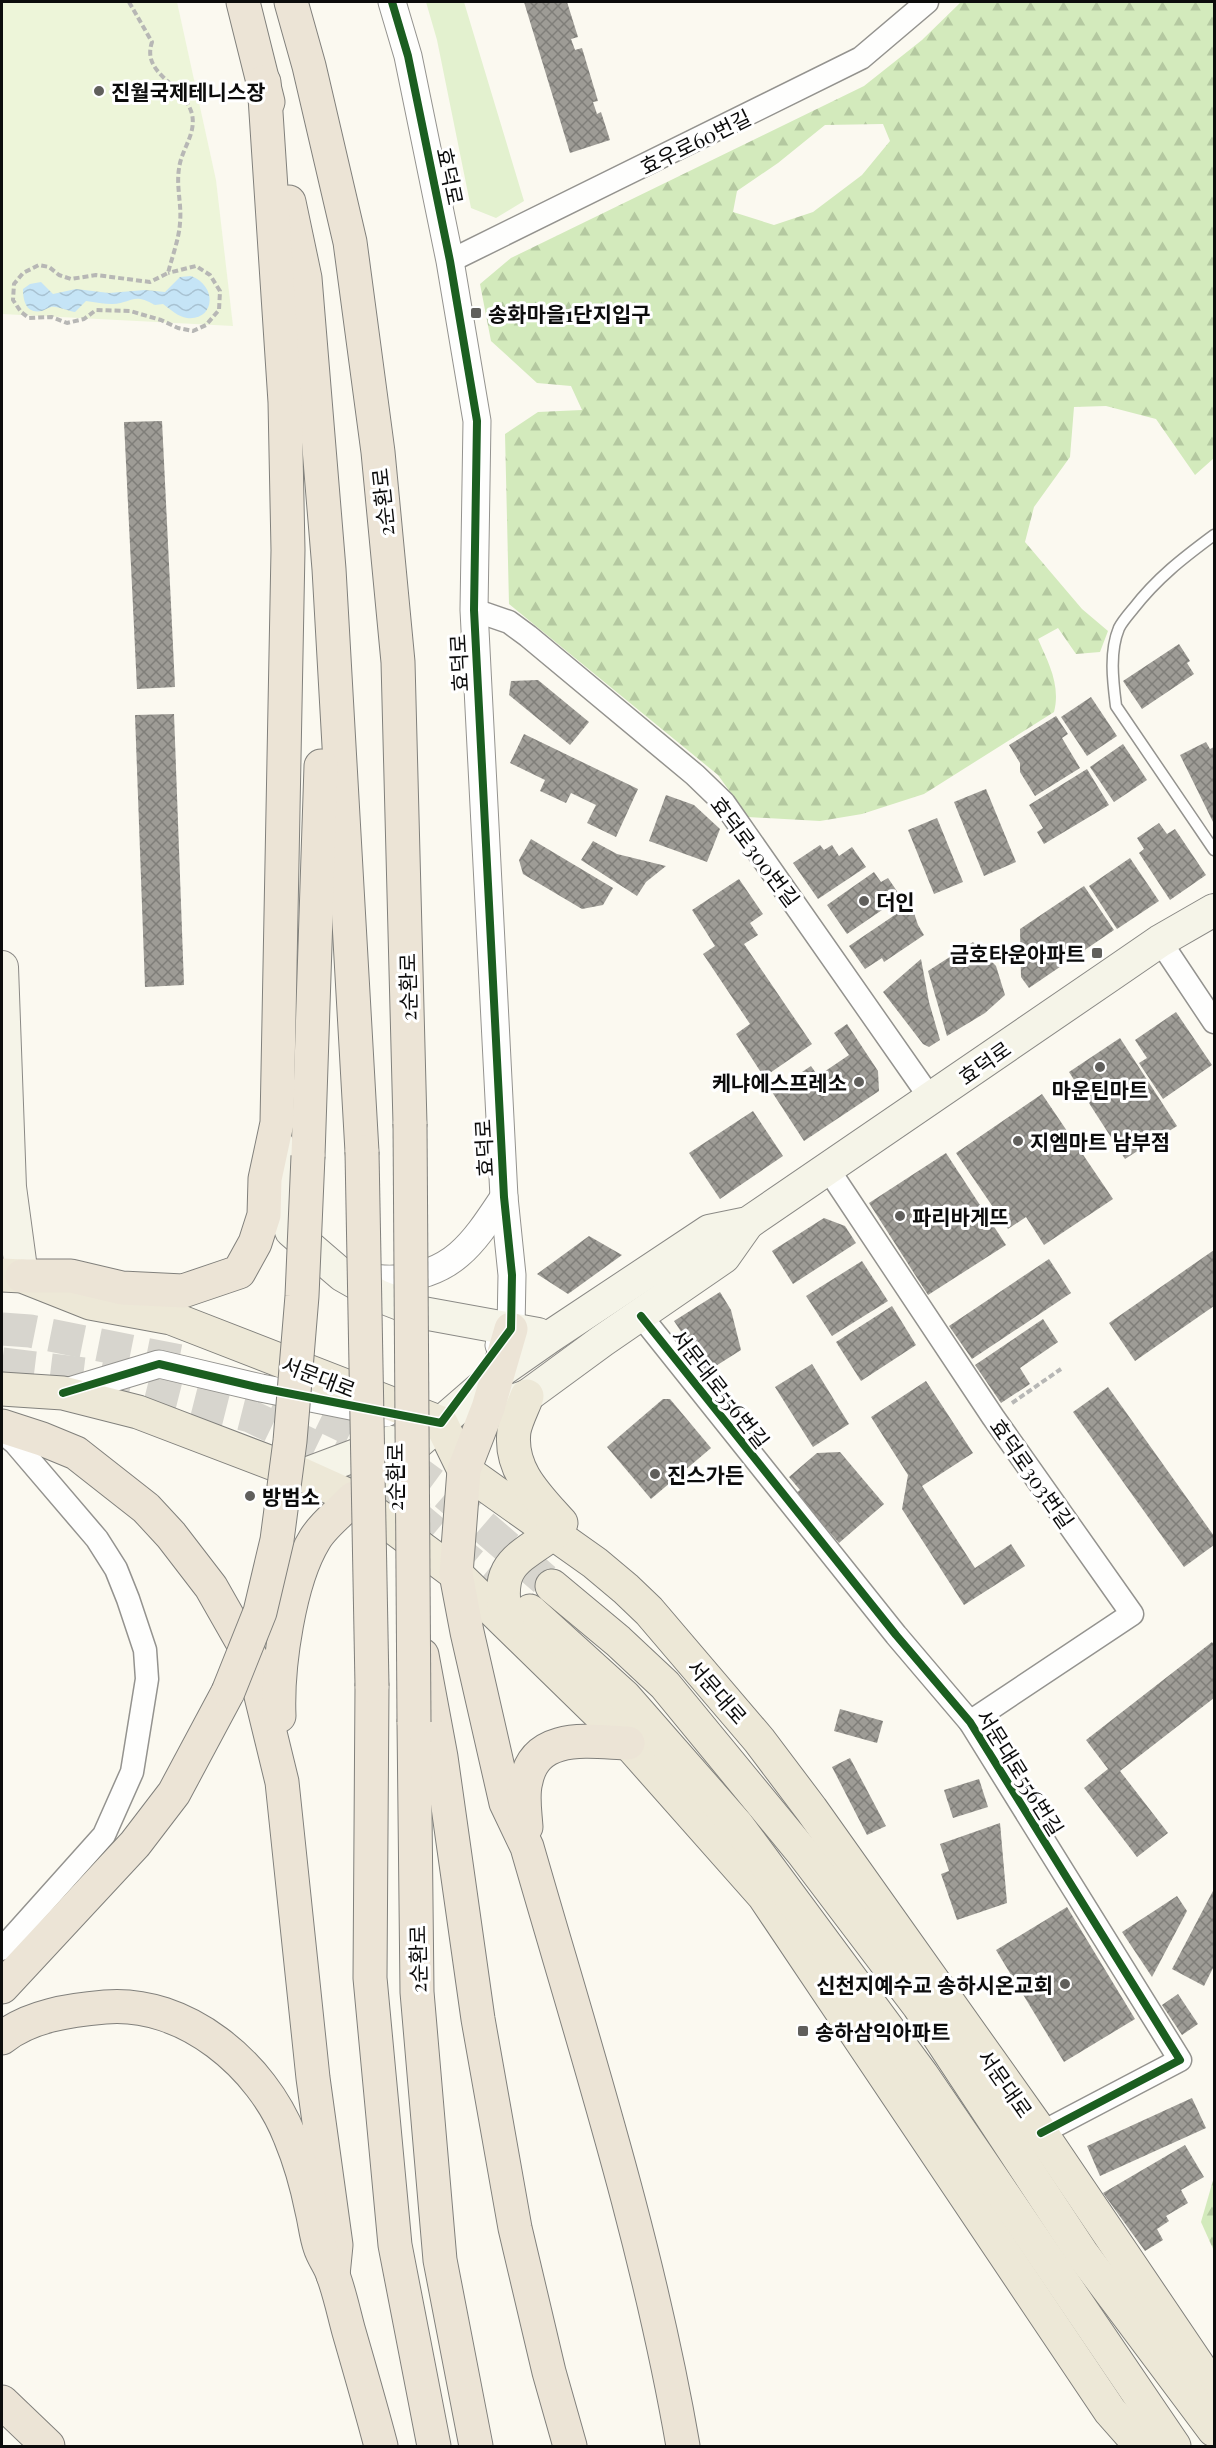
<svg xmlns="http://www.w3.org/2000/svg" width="1216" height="2448" viewBox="0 0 1216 2448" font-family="'Playfair Display','Noto Sans KR',serif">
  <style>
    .forest { fill: url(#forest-firs); fill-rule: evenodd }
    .park { fill: #e3f1cf }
    .pitch { fill: #edf5d9 }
    .water { fill: url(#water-waves) }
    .building { fill: url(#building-cross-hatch) }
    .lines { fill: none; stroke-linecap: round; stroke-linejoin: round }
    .primary-tunnel { stroke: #d7d5ce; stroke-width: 33; stroke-dasharray: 33 16; stroke-linecap: butt }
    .service-casing { stroke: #94938f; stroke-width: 13 }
    .minor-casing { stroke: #94938f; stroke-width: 25 }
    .tertiary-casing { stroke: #94938f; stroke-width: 29 }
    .secondary-casing { stroke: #8a8985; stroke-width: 34 }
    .primary-casing { stroke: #81807c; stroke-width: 35 }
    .trunk-casing { stroke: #81807c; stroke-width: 35 }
    .path { stroke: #b7b7b5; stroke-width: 4; stroke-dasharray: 6 3; stroke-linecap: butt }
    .service { stroke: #fefefd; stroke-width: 10 }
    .minor { stroke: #fefefd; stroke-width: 22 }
    .tertiary { stroke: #fefefd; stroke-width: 27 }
    .secondary { stroke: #f5f4e8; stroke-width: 32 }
    .primary { stroke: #ede8d7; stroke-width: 33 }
    .trunk { stroke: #ece4d6; stroke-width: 33 }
    .trunk-bridge-casing { stroke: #81807c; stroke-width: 35; stroke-linecap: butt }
    .trunk-bridge { stroke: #ece4d6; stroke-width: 33 }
    .cycleway-casing { stroke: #fff; stroke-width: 11 }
    .cycleway { stroke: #1b5e20; stroke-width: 8 }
    .poi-dot { fill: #605f5c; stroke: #fff; stroke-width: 2 }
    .labels { text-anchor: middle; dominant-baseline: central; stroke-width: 6; stroke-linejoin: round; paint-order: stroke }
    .poi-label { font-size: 21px; font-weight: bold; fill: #0c0c0c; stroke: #fff; text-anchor: start }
    .street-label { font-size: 21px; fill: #0c0c0c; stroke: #fff }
  </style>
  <defs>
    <pattern id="forest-firs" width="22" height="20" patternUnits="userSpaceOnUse" patternTransform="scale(1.5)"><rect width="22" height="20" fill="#d3eabc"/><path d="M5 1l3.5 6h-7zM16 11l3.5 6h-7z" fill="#b4c8a0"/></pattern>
    <pattern id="water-waves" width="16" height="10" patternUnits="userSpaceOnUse" patternTransform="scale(1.5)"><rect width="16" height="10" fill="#c5e4f6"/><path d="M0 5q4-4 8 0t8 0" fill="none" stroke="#a8c2d2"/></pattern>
    <pattern id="building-cross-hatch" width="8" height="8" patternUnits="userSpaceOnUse" patternTransform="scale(1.5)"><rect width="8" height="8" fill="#9e9c96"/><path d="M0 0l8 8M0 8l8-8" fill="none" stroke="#7f7e79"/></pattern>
  </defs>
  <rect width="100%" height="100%" fill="#fbf9f0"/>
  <g class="forest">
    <path d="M961,2H1214V458L1195,475L1156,419L1106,406L1074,407L1070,457L1034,507L1025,542L1082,609L1108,631L1100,652L1076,654L1058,628L1038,639C1048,662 1061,685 1054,712L924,794L862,814L820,821L748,817L718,775L509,604L505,434L538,412L582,410L571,386L537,383L491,341L480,284L511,258L864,86L922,40ZM883,124L890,141L862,175L813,212L774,225L733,212L737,191L778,163L825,125Z"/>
    <path d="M1214,2177V2251L1201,2222Z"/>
  </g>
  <path class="park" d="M426,2H464L524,201L496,218L471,208L437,40Z"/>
  <path class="pitch" d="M2,2H177L216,180L233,326L2,314Z"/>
  <path class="water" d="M191,276C218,286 215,321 187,318C178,317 170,309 163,304L155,305C132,292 133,303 112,304C104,304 95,302 86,301L75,312C67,311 58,306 51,307C47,308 45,310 42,311C26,314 23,301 23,289L30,284L41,282L53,294L76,289L109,293L145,290L165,292L180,277Z"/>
  <g class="building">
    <path d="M524,2H567L578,37L571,39L575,50L582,48L598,101L593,102L597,114L601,112L610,140L570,153Z"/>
    <path d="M162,421L175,687L137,689L124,422Z"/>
    <path d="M1179,644L1190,661L1187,663L1194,674L1142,709L1123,681Z"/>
    <path d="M538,680L589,722L570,745L509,695L511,681Z"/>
    <path d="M1091,697L1117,736L1087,756L1061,717Z"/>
    <path d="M174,714L184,985L145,987L135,715Z"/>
    <path d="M1056,716L1068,734L1062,738L1080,768L1035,796L1020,772V763L1009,745Z"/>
    <path d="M524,734L638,789L616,837L587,823L596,805L571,793L566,803L540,791L545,780L510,763Z"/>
    <path d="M1206,742L1210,749L1214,747V824L1180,755Z"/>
    <path d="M1123,744L1147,780L1114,802L1090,767Z"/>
    <path d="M1087,769L1109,805L1044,844L1037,832L1043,828L1029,805Z"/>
    <path d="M986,789L1016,862L984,876L954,802Z"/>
    <path d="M666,795L694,805L720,829L707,862L649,841Z"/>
    <path d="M937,818L963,882L934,894L908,830Z"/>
    <path d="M1159,823L1167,834L1175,829L1206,875L1170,900L1139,853L1144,849L1137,838Z"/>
    <path d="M531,839L613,888L603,905L582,909L523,874L519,860Z"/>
    <path d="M593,841L617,854L666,866L646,882L637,896L581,860Z"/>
    <path d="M820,845L824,850L832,845L839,856L852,847L866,867L818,899L793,863Z"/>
    <path d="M1130,858L1159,901L1117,929L1089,886Z"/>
    <path d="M874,872L881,882L888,878L901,897L847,934L827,905Z"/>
    <path d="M739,879L763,914L750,923L758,935L744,944L812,1044L764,1077L736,1034L750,1024L703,954L715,946L692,910Z"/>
    <path d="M1084,886L1114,930L1029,988L1021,977L1020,929Z"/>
    <path d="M911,904L918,925L924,935L884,962L882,958L865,969L849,946Z"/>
    <path d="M973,942L996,966L1005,995L985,1013L947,1036L928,971Z"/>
    <path d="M921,959L929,1002L940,1040L929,1047L923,1044L883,992Z"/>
    <path d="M1176,1012L1212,1065L1163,1099L1139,1063L1147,1058L1135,1040Z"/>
    <path d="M847,1024L878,1071L879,1091L804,1141L772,1092L811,1066L818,1076L849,1055L834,1033Z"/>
    <path d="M1120,1038L1177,1126L1125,1159L1069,1072Z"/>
    <path d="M1042,1094L1113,1199L1044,1245L1026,1217L1008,1229L956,1153Z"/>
    <path d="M753,1111L783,1156L720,1199L689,1153Z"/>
    <path d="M946,1153L1006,1245L928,1295L869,1203Z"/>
    <path d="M824,1218L845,1226L856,1243L793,1284L772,1251Z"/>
    <path d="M589,1236L622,1255L568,1294L537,1274Z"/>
    <path d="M1214,1250V1306L1135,1361L1109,1323Z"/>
    <path d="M1049,1259L1071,1293L972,1359L949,1326Z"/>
    <path d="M862,1261L888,1301L832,1336L806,1296Z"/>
    <path d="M720,1292L731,1310L741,1350L700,1376L675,1337L682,1333L674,1321Z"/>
    <path d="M892,1306L916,1345L861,1381L836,1342Z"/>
    <path d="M1043,1319L1058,1342L1020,1368L1030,1384L1001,1403L975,1365Z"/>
    <path d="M812,1364L849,1424L813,1447L775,1387Z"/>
    <path d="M926,1381L973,1453L922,1486L975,1568L1011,1544L1025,1566L964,1605L902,1509L908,1475L871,1417Z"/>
    <path d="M1108,1387L1214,1536V1545L1184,1567L1073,1412Z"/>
    <path d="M663,1399H670L711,1448L651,1499L607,1447Z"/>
    <path d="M840,1452L884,1504L839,1543L796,1493L800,1490L789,1477L817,1453Z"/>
    <path d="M1212,1642L1214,1645V1698L1120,1771L1168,1833L1137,1857L1084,1788L1108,1769L1086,1740Z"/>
    <path d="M840,1709L883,1721L877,1743L834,1731Z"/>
    <path d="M850,1758L886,1826L867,1835L832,1767Z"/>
    <path d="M979,1779L988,1807L953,1818L944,1790Z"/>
    <path d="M1000,1823L1007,1903L957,1920L941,1874L949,1871L940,1844Z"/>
    <path d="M1214,1889V1966L1204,1986L1172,1969Z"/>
    <path d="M1177,1896L1187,1911L1152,1977L1122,1932Z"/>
    <path d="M1067,1907L1135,2019L1064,2062L996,1950Z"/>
    <path d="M1178,1994L1198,2024L1182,2035L1162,2005Z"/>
    <path d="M1192,2098L1206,2128L1100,2176L1087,2146Z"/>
    <path d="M1185,2145L1204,2177L1181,2190L1188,2203L1166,2216L1169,2221L1157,2229L1163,2240L1145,2251L1103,2193Z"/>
  </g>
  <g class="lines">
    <g class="primary-tunnel">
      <path d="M2,1329L30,1331L190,1363"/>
      <path d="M2,1364L84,1374L250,1416L356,1467L523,1606"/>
      <path d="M278,1394L373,1440L440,1489L552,1586"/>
    </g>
    <defs>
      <path id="service" d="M1214,535C1183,558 1157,578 1133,609C1128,615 1122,622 1119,628C1109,652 1113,682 1116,706L1214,850"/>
      <g id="minor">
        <path d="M450,261L861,58L927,2"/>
        <path d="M474,610L509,622L528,636L695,775L724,803L931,1099"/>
        <path d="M1160,941L1214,1022"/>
        <path d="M828,1169L993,1417L1132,1614L970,1722"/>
        <path d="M641,1316L896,1635L970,1722L1180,2060L1041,2133"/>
        <path d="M2,1432L15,1443L97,1539L116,1569L128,1599L145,1650L147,1679L132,1772L104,1835L2,1949"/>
      </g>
      <g id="tertiary">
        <path d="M392,2L408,56L450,261L477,421L474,610L504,1197L512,1275L511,1329L499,1345"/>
        <path d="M344,1275C360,1276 378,1280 394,1279C454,1275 474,1242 504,1197"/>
        <path d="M63,1393L159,1364L261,1388L386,1413"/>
      </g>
      <g id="secondary">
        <path d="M2,967L10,1187L22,1276"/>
        <path d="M278,1145L282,1202L291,1231L342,1275L379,1296L423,1313L538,1334"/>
        <path d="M503,1404L527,1396L602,1341L724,1257L748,1223"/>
        <path d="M303,1475L391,1442"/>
        <path d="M354,1498L498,1373L551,1336L709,1231L748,1223L1112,974L1160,941L1214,910"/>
      </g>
      <g id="primary">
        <path d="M2,1275L22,1276L90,1303L171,1318L441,1423L464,1470L595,1563L626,1589L649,1611L759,1740L811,1809L1041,2133L1214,2389"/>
        <path d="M2,1389L63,1393L138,1412L303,1475L354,1498L456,1574L625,1739L764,1896L1110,2411L1141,2446"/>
        <path d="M527,1396C523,1407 516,1420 514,1431C509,1470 537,1496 561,1523"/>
        <path d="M552,1586L618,1641L665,1685L803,1853L919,2006L1083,2255L1214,2430"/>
        <path d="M530,1611L625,1697L737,1825L922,2075L1174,2446"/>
        <path d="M507,1623C495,1566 512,1562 554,1533"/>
      </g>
      <g id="trunk">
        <path d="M243,2L268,102"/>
        <path d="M291,2L309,66L350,242L378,452L398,662L410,1124"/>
        <path d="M289,202L305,278L329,569L362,1152"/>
        <path d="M308,1156L321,766"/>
        <path d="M22,1276H71L122,1288L183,1291L239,1272L255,1243L264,1215L265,1179L277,1123L288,550L285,402L264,82"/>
        <path d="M511,1329L488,1408L464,1470L456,1574L467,1632L506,1803L527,1847C584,2045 648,2243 683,2446"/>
        <path d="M2,1426L42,1439L76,1453L146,1508L171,1535L211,1587L252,1659L282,1782L313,2078L336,2245L333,2275"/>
        <path d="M422,1655L441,1757L478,2019L515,2228L549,2372L570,2446"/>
        <path d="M372,1686L370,1978L395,2245L434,2446"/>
        <path d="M279,1716C277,1667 289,1581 315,1539C324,1524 342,1511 354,1498"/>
        <path d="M414,1722L417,1992L440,2260L476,2446"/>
        <path d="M526,1827C525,1812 522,1795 526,1781C536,1731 591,1742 628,1743"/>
        <path d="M2,1987L135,1844L174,1793L228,1692"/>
        <path d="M2,2038C29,2016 70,2010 105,2007C185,2000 262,2065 290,2137C300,2161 307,2186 312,2211C315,2223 316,2236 320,2247C323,2257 330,2265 333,2275C340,2294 344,2314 349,2332C360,2370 371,2408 381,2446"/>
        <path d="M2,2402L48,2446"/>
      </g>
    </defs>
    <use href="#service" class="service-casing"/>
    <use href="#minor" class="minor-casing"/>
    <use href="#tertiary" class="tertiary-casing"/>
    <use href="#secondary" class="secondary-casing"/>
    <use href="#primary" class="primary-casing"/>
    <use href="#trunk" class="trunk-casing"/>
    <g class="path">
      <path d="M129,2L152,42C141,75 183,82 192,114C196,133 184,146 180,163C175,185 182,202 180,223C179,239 172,257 168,273L150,282L96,275L71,279L59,275L49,267L39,265L23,273L14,284L13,300L21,312L29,318L52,317L67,323L84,319L96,310L130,311L161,320L178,328L193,331L206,325L219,310L220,291L210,275L196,266L168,273"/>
      <path d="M1012,1403L1061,1369"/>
    </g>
    <use href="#service" class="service"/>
    <use href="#minor" class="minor"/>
    <use href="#tertiary" class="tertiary"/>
    <use href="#secondary" class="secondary"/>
    <use href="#primary" class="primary"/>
    <use href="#trunk" class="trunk"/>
    <defs>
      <g id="trunk-bridge">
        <path d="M410,1124L414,1722"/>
        <path d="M362,1152L372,1686"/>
        <path d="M228,1692L260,1612L277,1540L290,1441L302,1296L308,1156"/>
      </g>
    </defs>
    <use href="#trunk-bridge" class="trunk-bridge-casing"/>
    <use href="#trunk-bridge" class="trunk-bridge"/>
    <defs>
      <g id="cycleway">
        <path d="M641,1316L896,1635L970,1722L1180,2060L1041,2133"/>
        <path d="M63,1393L159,1364L261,1388L441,1423L511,1329L512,1275L504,1197L474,610L477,421L450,261L408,56L392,2"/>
      </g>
    </defs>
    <use href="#cycleway" class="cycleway-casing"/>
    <use href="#cycleway" class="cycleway"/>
  </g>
  <g class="poi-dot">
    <circle cx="99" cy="91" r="6"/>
    <rect x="470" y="307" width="12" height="12" rx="3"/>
    <circle cx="864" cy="901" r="6"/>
    <rect x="1091" y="947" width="12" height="12" rx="3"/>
    <circle cx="1100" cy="1067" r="6"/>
    <circle cx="859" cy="1082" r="6"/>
    <circle cx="1018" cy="1141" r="6"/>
    <circle cx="900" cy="1216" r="6"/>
    <circle cx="655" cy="1474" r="6"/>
    <circle cx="250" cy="1496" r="6"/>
    <circle cx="1065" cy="1984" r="6"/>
    <rect x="797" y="2025" width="12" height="12" rx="3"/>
  </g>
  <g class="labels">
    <g class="poi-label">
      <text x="111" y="91">진월국제테니스장</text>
      <text x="488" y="313">송화마을1단지입구</text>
      <text x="876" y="901">더인</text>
      <text x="1085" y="953" text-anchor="end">금호타운아파트</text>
      <text x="847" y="1082" text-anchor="end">케냐에스프레소</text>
      <text x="1100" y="1089" text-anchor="middle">마운틴마트</text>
      <text x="1030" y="1141">지엠마트 남부점</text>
      <text x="912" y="1216">파리바게뜨</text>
      <text x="667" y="1474">진스가든</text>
      <text x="262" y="1496">방범소</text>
      <text x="1053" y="1984" text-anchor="end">신천지예수교 송하시온교회</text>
      <text x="815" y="2031">송하삼익아파트</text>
    </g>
    <g class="street-label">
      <text transform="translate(695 141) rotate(-26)">효우로60번길</text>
      <text transform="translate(451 176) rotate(78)">효덕로</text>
      <text transform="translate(382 502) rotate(-96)">2순환로</text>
      <text transform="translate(458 663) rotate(-93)">효덕로</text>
      <text transform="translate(756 851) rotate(53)">효덕로300번길</text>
      <text transform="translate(407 987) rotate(-91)">2순환로</text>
      <text transform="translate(984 1062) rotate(-35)">효덕로</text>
      <text transform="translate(483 1148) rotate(-93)">효덕로</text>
      <text transform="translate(319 1376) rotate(21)">서문대로</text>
      <text transform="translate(721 1388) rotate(52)">서문대로556번길</text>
      <text transform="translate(1033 1473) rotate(55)">효덕로303번길</text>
      <text transform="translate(394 1477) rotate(-90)">2순환로</text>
      <text transform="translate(718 1691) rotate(49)">서문대로</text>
      <text transform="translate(1021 1772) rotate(58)">서문대로556번길</text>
      <text transform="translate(417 1959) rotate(-91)">2순환로</text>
      <text transform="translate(1006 2083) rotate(55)">서문대로</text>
    </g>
  </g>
  <rect width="1216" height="2448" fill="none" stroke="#0c0c0c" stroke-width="6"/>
</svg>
